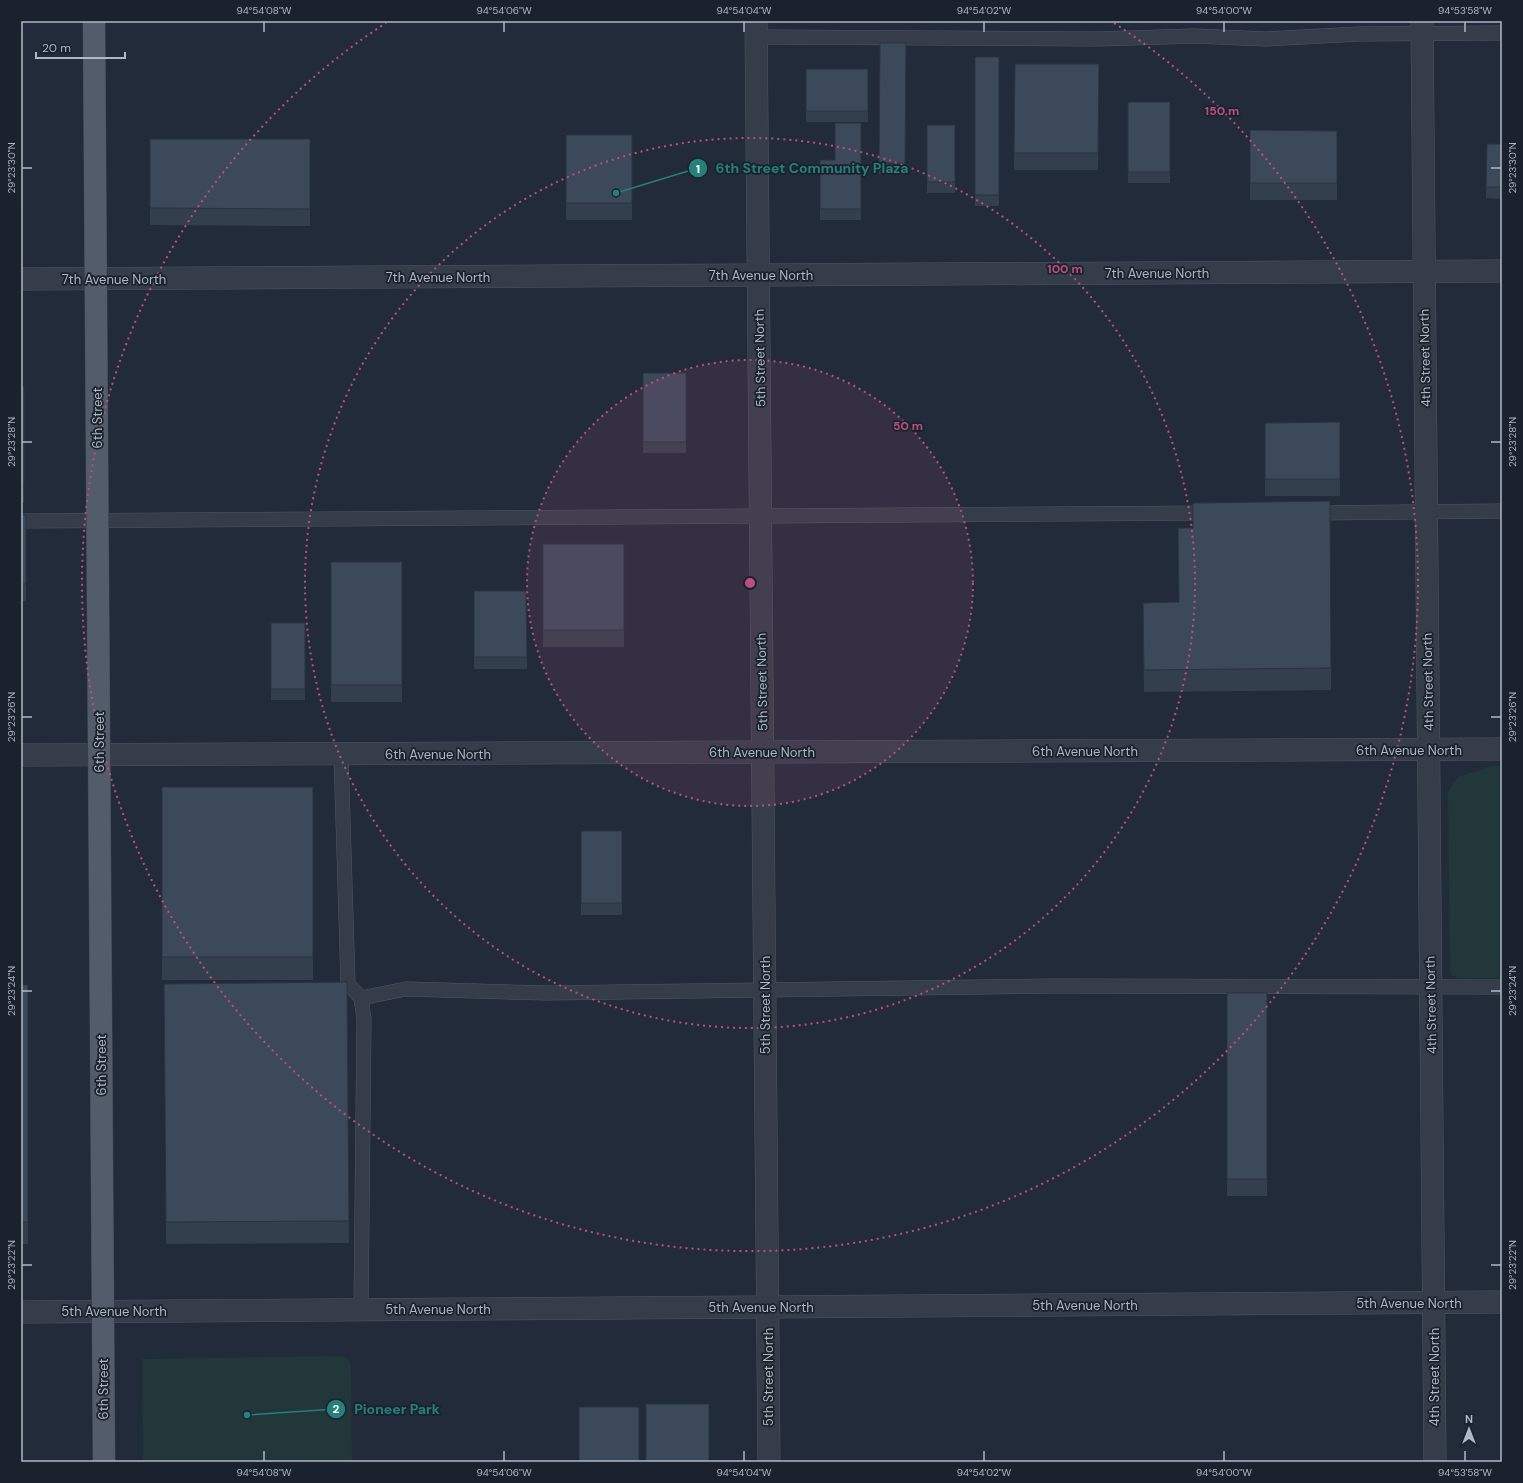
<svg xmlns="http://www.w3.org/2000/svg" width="1523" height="1483" viewBox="0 0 1523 1483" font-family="'DM Sans',sans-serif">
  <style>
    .green { fill: #22373a }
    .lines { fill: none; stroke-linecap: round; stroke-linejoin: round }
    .service-casing { stroke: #4f5864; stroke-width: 15 }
    .minor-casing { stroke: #4f5864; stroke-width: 23 }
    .tertiary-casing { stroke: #4f5864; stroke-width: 23 }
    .primary-casing { stroke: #3e4653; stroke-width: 23 }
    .service { stroke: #343d49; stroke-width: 14 }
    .minor { stroke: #343d49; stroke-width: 22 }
    .tertiary { stroke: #343d49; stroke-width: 22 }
    .primary { stroke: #525c6a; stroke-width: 22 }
    .wall { fill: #343f4d }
    .building { fill: #3c4959; stroke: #2a333e }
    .ticks { fill: none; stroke: #afb8c6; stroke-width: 1.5 }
    .ring { fill: none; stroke: #bb5080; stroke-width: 2; stroke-dasharray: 2 4 }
    .labels { text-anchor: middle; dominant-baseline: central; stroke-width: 3.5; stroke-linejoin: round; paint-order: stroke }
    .street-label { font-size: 13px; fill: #afb8c6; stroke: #1a222e }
    .centre { fill: #bb5080; stroke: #1a222e; stroke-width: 2 }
    .ring-label { font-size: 12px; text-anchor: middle; font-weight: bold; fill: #bb5080; stroke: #1a222e; stroke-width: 3.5; stroke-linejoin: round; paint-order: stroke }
    .leader { fill: none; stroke: #27807b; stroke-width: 1.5 }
    .callout-dot { fill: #27807b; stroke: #1a222e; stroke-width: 1.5 }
    .mark-label { font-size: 12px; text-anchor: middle; font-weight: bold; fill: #fff }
    .callout-label { font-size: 14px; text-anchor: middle; font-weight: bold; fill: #27807b; stroke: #1a222e; stroke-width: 3.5; stroke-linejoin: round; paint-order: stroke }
    .neatline { fill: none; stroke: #afb8c6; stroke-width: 1.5 }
    .ticks-label { font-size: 10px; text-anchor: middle; fill: #afb8c6 }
  </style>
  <rect width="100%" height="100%" fill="#212b39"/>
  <g class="green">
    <path d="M1491,766H1502V978H1458L1452,975L1450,970L1448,792L1458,777Z"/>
    <path d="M342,1356L349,1360L351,1366L352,1462H143L142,1359Z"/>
  </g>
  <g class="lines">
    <defs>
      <g id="service">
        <path d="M757,37L1098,39L1194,36L1266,39L1359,34L1502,33"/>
        <path d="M1311,513L1502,511"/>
        <path d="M21,521L1211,513"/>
        <path d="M341,754L348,984L361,998L364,1019L361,1309"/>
        <path d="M361,998L406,989L546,993L1053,986L1502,987"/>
      </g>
      <g id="minor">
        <path d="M756,21L769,1462"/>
        <path d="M1422,21L1435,1462"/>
        <path d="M21,279L1502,271"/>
        <path d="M21,755L1502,749"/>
      </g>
      <path id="tertiary" d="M21,1312L1502,1302"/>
      <path id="primary" d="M94,21L104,1462"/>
    </defs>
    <use href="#service" class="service-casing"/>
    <use href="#minor" class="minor-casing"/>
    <use href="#tertiary" class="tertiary-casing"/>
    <use href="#primary" class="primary-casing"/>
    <use href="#service" class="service"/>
    <use href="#minor" class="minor"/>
    <use href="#tertiary" class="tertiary"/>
    <use href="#primary" class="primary"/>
  </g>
  <g class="wall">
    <rect x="21" y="21" width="2" height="9"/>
    <rect x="21" y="34" width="1" height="194"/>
    <path d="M880,43H906L905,175L879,174Z"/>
    <rect x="975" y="57" width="24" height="149"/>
    <path d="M1015,64H1099L1098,170H1014Z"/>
    <rect x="806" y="69" width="62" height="53"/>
    <rect x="1128" y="102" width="42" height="81"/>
    <path d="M861,123V220H820V160H835Z"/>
    <rect x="927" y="125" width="28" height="68"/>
    <path d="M1250,130L1337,131V200H1250Z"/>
    <rect x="566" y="135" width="66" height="85"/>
    <path d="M150,139H310V226L150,225Z"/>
    <path d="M1502,144V199L1486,198V187Z"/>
    <rect x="643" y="373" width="43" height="80"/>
    <rect x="21" y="387" width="3" height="116"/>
    <path d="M1340,422V496H1265V423Z"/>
    <path d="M1193,503L1331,668V690L1144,692L1143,625L1179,602L1193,528Z"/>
    <rect x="21" y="515" width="5" height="86"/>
    <rect x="543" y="544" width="81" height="103"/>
    <rect x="331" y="562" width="71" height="140"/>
    <path d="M474,591H526L527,669H474Z"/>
    <rect x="271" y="623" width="34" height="77"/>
    <rect x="162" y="787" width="151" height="193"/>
    <rect x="581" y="831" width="41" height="84"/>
    <path d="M347,982L349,1243L166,1244L164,984Z"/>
    <rect x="21" y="985" width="7" height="259"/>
    <rect x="1227" y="993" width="40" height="203"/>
  </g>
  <g class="building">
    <rect x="21" y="34" width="1" height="172"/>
    <path d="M880,43H906L905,163H879Z"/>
    <rect x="975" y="57" width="24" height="138"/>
    <path d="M1015,64H1099L1098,153H1014Z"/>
    <rect x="806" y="69" width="62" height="42"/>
    <rect x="1128" y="102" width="42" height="70"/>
    <path d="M835,123H861V209H820V160H835Z"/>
    <rect x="927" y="125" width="28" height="57"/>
    <path d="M1250,130L1337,131V183H1250Z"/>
    <rect x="566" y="135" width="66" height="68"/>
    <path d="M150,139H310V209L150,208Z"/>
    <path d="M1487,144H1502V187H1486Z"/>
    <rect x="643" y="373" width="43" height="69"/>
    <rect x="21" y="387" width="3" height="99"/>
    <path d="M1340,422V479H1265V423Z"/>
    <path d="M1330,501L1331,668L1144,670L1143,603L1179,602L1178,528H1193V503Z"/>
    <rect x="21" y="515" width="5" height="69"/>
    <rect x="543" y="544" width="81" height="86"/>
    <rect x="331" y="562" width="71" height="123"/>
    <path d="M474,591H526L527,657H474Z"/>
    <rect x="271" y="623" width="34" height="66"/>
    <rect x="162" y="787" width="151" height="170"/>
    <rect x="581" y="831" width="41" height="72"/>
    <path d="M347,982L349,1221L166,1222L164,984Z"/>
    <rect x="21" y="985" width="7" height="237"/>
    <rect x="1227" y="993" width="40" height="186"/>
    <rect x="646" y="1404" width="63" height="58"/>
    <rect x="579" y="1407" width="60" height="55"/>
  </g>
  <path class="ticks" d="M264,22V32M504,22V32M744,22V32M984,22V32M1224,22V32M1465,22V32M22,168H32M1491,168H1501M22,442H32M1491,442H1501M22,717H32M1491,717H1501M22,991H32M1491,991H1501M22,1265H32M1491,1265H1501M264,1451V1461M504,1451V1461M744,1451V1461M984,1451V1461M1224,1451V1461M1465,1451V1461"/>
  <circle cx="750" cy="583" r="223" fill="#bb5080" fill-opacity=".12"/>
  <g class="ring">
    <circle cx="750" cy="583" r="223"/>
    <circle cx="750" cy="583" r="445"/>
    <path d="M1114 23A668 668 0 1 1 386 23"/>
  </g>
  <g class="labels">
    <g class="street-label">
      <text x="1157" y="273">7th Avenue North</text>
      <text x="761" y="275">7th Avenue North</text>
      <text x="438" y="277">7th Avenue North</text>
      <text x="114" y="279">7th Avenue North</text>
      <text transform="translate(760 358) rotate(-91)">5th Street North</text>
      <text transform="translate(1425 358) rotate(-91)">4th Street North</text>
      <text transform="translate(97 418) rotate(-90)">6th Street</text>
      <text transform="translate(762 682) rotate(-91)">5th Street North</text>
      <text transform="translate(1428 682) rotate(-91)">4th Street North</text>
      <text transform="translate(99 742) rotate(-90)">6th Street</text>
      <text x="1409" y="750">6th Avenue North</text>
      <text x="1085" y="751">6th Avenue North</text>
      <text x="762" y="752">6th Avenue North</text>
      <text x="438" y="754">6th Avenue North</text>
      <text transform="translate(765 1005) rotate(-90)">5th Street North</text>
      <text transform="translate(1431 1005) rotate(-91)">4th Street North</text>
      <text transform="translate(101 1065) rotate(-90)">6th Street</text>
      <text x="1409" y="1303">5th Avenue North</text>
      <text x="1085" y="1305">5th Avenue North</text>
      <text x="761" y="1307">5th Avenue North</text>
      <text x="438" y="1309">5th Avenue North</text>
      <text x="114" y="1311">5th Avenue North</text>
      <text transform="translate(768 1377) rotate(-90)">5th Street North</text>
      <text transform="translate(1434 1377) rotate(-90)">4th Street North</text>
      <text transform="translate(103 1389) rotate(-90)">6th Street</text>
    </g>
  </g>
  <circle cx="750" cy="583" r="6" class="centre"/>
  <g class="ring-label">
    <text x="1222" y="115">150 m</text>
    <text x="1065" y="273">100 m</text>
    <text x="908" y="430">50 m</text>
  </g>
  <path class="leader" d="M616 193L698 168M247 1415L336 1409"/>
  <g class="callout-dot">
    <circle cx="616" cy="193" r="4"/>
    <circle cx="247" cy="1415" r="4"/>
    <circle cx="698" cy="168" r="10"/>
    <circle cx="336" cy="1409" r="10"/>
  </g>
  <g class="mark-label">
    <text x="698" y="173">1</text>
    <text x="336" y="1413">2</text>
  </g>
  <g class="callout-label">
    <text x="812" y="173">6th Street Community Plaza</text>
    <text x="397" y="1414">Pioneer Park</text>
  </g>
  <rect width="1523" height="1483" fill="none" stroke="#1a222e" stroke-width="44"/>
  <g transform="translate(1469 1429)" stroke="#1a222e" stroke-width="3" paint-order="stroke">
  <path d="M0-3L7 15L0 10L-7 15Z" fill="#afb8c6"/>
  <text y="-6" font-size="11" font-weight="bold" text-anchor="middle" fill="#afb8c6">N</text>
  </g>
  <path d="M36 52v6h89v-6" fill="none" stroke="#afb8c6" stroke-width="2"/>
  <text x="42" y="52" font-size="12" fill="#afb8c6" stroke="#1a222e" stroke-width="3" paint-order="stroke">20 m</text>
  <rect x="22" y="22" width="1479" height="1439" class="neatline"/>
  <g class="ticks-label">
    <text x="264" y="14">94°54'08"W</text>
    <text x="504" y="14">94°54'06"W</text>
    <text x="744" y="14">94°54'04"W</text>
    <text x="984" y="14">94°54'02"W</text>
    <text x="1224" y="14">94°54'00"W</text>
    <text x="1465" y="14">94°53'58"W</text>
    <text transform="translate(11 168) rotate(-90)" y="4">29°23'30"N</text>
    <text transform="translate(1512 168) rotate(-90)" y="4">29°23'30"N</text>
    <text transform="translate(11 442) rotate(-90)" y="4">29°23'28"N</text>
    <text transform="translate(1512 442) rotate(-90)" y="4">29°23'28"N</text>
    <text transform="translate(11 717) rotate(-90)" y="4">29°23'26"N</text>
    <text transform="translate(1512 717) rotate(-90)" y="4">29°23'26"N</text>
    <text transform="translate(11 991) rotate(-90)" y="4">29°23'24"N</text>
    <text transform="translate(1512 991) rotate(-90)" y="4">29°23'24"N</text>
    <text transform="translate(11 1265) rotate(-90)" y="4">29°23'22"N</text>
    <text transform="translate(1512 1265) rotate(-90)" y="4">29°23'22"N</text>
    <text x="264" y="1476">94°54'08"W</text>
    <text x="504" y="1476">94°54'06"W</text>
    <text x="744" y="1476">94°54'04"W</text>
    <text x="984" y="1476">94°54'02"W</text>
    <text x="1224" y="1476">94°54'00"W</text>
    <text x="1465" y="1476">94°53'58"W</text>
  </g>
</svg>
